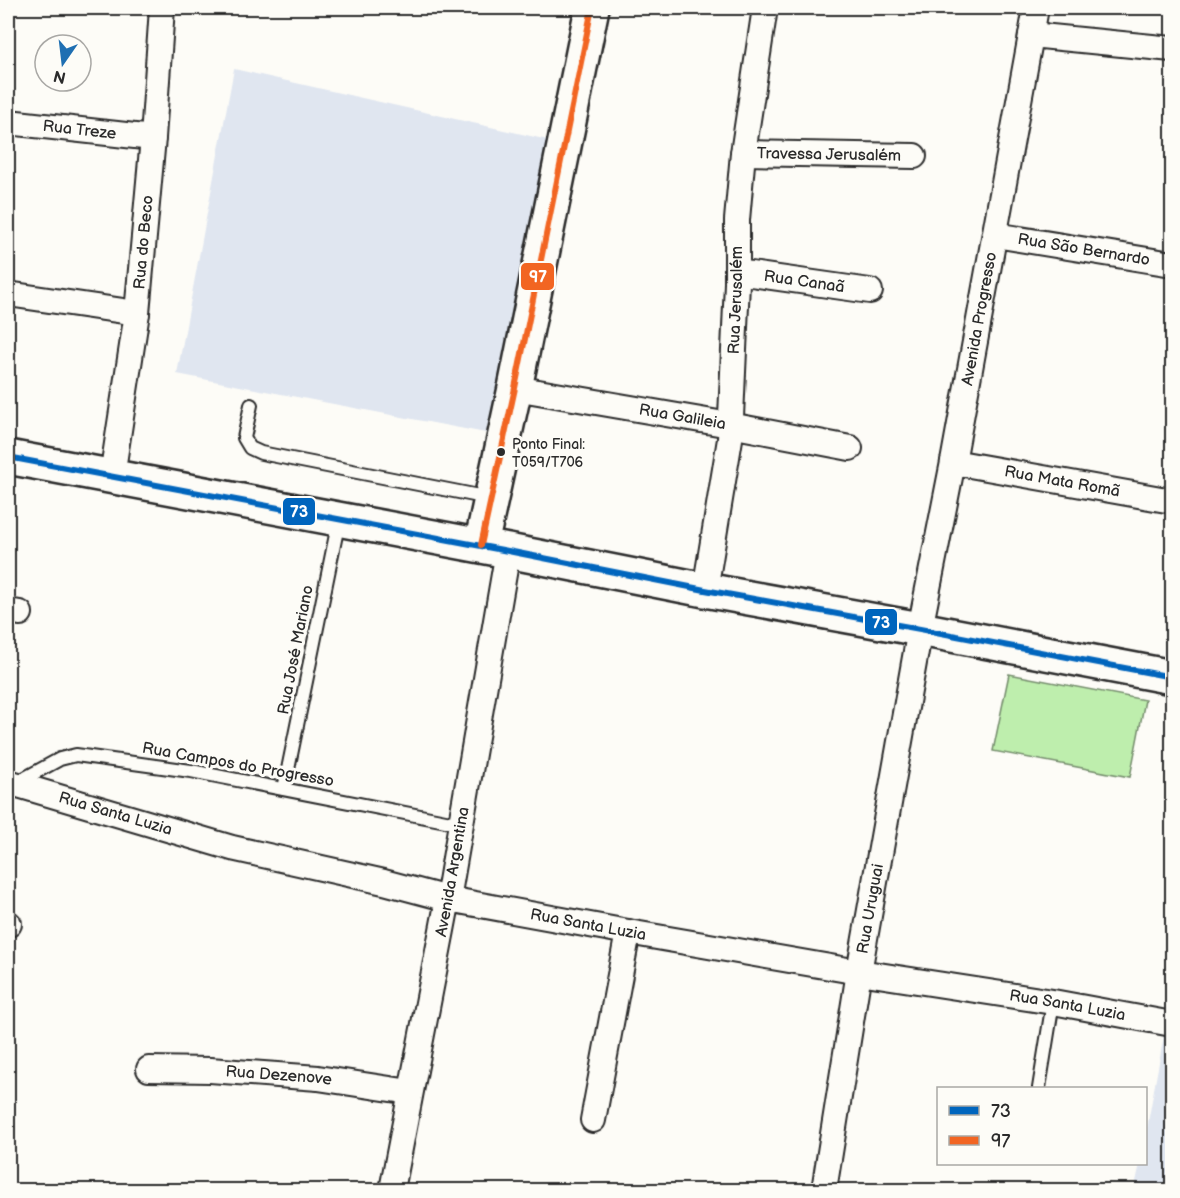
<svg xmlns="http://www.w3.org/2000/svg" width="1180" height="1198" viewBox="0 0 1180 1198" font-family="'Balsamiq Sans',sans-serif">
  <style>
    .built { fill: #e0e6f0 }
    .grass { fill: #beeead; stroke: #748c6c; stroke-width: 1.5 }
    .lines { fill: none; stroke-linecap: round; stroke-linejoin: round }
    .lane-casing { stroke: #2b2b2b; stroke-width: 16 }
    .street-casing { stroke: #2b2b2b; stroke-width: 28 }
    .secondary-casing { stroke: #2b2b2b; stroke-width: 38 }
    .lane { stroke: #fdfcf7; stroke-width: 12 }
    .street { stroke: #fdfcf7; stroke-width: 24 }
    .secondary { stroke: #fdfcf7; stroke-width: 33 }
    .bus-1-casing { stroke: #fdfcf7; stroke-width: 10 }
    .bus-2-casing { stroke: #fdfcf7; stroke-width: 10 }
    .bus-1 { stroke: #0065bd; stroke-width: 6 }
    .bus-2 { stroke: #f26522; stroke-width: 6 }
    .bus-dot { fill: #2b2b2b; stroke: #fdfcf7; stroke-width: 2 }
    .labels { text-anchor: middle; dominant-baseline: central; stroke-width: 6; stroke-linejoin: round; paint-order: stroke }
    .bus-label { font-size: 14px; fill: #2b2b2b; stroke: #fdfcf7; text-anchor: start }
    .street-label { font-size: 16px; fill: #2b2b2b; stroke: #fdfcf7 }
    .line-badge { stroke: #fdfcf7; stroke-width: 2 }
    .badge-label { font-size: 16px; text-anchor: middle; font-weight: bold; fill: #fff }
  </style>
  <rect width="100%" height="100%" fill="#fdfcf7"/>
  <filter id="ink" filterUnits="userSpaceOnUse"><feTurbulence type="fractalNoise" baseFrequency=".0167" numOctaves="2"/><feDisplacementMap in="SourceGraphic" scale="12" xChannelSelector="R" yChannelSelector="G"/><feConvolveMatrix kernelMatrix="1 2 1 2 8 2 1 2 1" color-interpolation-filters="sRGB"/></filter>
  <g filter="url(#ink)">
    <g class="built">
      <path d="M234,69L548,140L491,434L177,374Z"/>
      <path d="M1172,992V1190H1134L1140,1164H1146V1133Z"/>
    </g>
    <path class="grass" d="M1009,674L1145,700L1130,777L993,751Z"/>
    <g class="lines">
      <defs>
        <g id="lane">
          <path d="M251,405L244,438L250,448L261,453L489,498"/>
          <path d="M16,783L60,759L76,755L191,771L461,824"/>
          <path d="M284,789L339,520"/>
          <path d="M1039,1088L1053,1002"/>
        </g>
        <g id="street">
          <path d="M1031,35L1172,49"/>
          <path id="s1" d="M8,122L153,138"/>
          <path id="s2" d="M743,153L914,156"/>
          <path id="s3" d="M995,235L1172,264"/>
          <path id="s4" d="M737,272L870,291"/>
          <path d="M8,294L137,313"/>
          <path id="s5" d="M515,388L730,425L850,448"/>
          <path id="s6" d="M953,462L1172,501"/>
          <path id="s7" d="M112,476L137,313L153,138L162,8"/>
          <path id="s8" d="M705,590L730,439L737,283V220L743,153L765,8"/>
          <path d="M8,611L20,613"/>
          <path id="s9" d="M8,782L232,848L384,882L448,899L628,932L859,972L1053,1002L1172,1024"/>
          <path d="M8,924H9"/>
          <path id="s10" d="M149,1069L210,1070L318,1078L410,1092"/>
          <path d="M593,1120L628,932"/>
          <path id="s11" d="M392,1190L448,899L508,551"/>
          <path id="s12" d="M824,1190L859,972L920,629L953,462L1036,8"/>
        </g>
        <g id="secondary">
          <path d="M8,457L508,551L705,590L920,629L1172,677"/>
          <path d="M481,545L515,388L592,8"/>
        </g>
      </defs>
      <use href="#lane" class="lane-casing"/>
      <use href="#street" class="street-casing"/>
      <use href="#secondary" class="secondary-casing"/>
      <use href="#lane" class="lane"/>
      <use href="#street" class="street"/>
      <use href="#secondary" class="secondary"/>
      <defs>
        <path id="bus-1" d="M8,457L508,551L705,590L920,629L1172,677"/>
        <path id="bus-2" d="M481,545L515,388L592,8"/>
      </defs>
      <use href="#bus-1" class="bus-1-casing"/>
      <use href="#bus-2" class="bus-2-casing"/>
      <use href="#bus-1" class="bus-1"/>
      <use href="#bus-2" class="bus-2"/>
    </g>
  </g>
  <circle class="bus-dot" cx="501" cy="452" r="5"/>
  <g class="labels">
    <g class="bus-label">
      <text x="512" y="444">Ponto Final:<tspan x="512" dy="18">T059/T706</tspan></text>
    </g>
    <g class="street-label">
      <text stroke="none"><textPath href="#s1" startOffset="72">Rua Treze</textPath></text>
      <text stroke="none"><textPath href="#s2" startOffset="86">Travessa Jerusalém</textPath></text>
      <text stroke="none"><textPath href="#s7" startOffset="236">Rua do Beco</textPath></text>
      <text stroke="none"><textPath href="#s3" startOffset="90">Rua São Bernardo</textPath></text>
      <text stroke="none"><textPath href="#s4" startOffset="68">Rua Canaã</textPath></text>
      <text stroke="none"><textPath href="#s8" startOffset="292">Rua Jerusalém</textPath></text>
      <text stroke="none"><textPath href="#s12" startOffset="885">Avenida Progresso</textPath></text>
      <text stroke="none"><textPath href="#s5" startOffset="170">Rua Galileia</textPath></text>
      <text stroke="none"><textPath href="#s6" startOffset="111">Rua Mata Romã</textPath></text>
      <text transform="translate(296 650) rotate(-79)">Rua José Mariano</text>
      <text transform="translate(238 765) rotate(10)">Rua Campos do Progresso</text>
      <text stroke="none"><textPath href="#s9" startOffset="112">Rua Santa Luzia</textPath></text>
      <text stroke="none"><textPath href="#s11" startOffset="324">Avenida Argentina</textPath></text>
      <text stroke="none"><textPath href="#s12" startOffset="285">Rua Uruguai</textPath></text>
      <text stroke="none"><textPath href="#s9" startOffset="598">Rua Santa Luzia</textPath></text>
      <text stroke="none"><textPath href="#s9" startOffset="1084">Rua Santa Luzia</textPath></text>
      <text stroke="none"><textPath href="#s10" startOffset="130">Rua Dezenove</textPath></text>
    </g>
  </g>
  <g class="line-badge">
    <rect x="520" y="262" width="35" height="29" rx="6" fill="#f26522"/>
    <rect x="282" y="497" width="34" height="29" rx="6" fill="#0065bd"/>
    <rect x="864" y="608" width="34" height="28" rx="6" fill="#0065bd"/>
  </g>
  <g class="badge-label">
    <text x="538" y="282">97</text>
    <text x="299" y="517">73</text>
    <text x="881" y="628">73</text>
  </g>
  <rect width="1180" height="1198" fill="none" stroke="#fdfcf7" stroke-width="30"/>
  <rect x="15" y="15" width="1150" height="1168" fill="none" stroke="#2b2b2b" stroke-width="2" filter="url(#ink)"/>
  <rect x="937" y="1087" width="210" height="78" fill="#fdfcf7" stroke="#a9a8a5" stroke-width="1.5"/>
  <rect x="949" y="1106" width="30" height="9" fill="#0065bd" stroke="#a9a8a5" stroke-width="1.5"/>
  <text x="991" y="1117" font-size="18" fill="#2b2b2b">73</text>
  <rect x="949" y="1136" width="30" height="9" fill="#f26522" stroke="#a9a8a5" stroke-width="1.5"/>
  <text x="991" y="1147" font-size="18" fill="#2b2b2b">97</text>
  <g transform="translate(63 63) rotate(194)"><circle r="28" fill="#fdfcf7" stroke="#a9a8a5" stroke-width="1.5"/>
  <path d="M0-4.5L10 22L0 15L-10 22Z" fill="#1f6fb2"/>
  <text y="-9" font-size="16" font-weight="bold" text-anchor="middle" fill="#2b2b2b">N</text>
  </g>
</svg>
